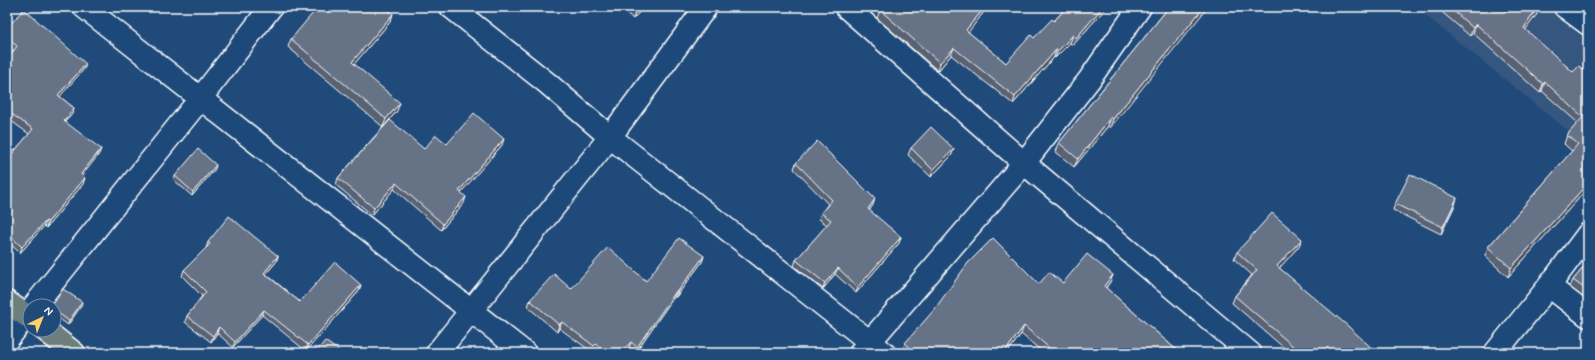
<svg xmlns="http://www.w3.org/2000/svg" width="1595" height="360" viewBox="0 0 1595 360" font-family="Mynerve,sans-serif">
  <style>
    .built { fill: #34567e }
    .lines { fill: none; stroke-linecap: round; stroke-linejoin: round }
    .minor-casing { stroke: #fff; stroke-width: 25 }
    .trunk-casing { stroke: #fff; stroke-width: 25 }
    .minor { stroke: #1f4a7a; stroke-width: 22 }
    .trunk { stroke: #6c7f7c; stroke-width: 22 }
    .wall { fill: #586273; stroke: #fff }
    .shaded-wall { fill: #47505e; stroke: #fff }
    .building { fill: #667286; stroke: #fff }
  </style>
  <rect width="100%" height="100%" fill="#1f4a7a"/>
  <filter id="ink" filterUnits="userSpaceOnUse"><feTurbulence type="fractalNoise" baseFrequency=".025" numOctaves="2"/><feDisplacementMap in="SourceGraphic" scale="8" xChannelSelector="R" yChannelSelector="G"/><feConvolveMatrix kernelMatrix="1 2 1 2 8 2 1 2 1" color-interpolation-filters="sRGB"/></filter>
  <g filter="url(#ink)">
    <path class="built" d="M1415,7H1588V147Z"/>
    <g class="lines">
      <defs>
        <g id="minor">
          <path d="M84,7L525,353"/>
          <path d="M451,7L547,83L610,137L884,353"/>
          <path d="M846,7L1024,163L1250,353"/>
          <path d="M1565,7L1588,24"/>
          <path d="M1549,286L1588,316"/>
          <path d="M34,306L200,99L271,7"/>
          <path d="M7,340L30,311"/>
          <path d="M861,352L1024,163L1089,80L1140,7"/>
          <path d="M437,353L610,137L706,7"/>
          <path d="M1495,353L1549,286L1588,234"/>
        </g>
        <g id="trunk">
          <path d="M7,302L30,318"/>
          <path d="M45,330L74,353"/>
        </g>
      </defs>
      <use href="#minor" class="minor-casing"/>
      <use href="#trunk" class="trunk-casing"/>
      <use href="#minor" class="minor"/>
      <use href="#trunk" class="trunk"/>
    </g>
    <g class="wall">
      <path d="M211,7H217L214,10Z"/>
      <path d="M620,7H644L633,19Z"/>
      <path d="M1067,7H1107L1073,45L1070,43L1055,58L1054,57L1013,104L951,55L938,71L877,18L880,10L983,13L968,32L1006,63L1034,38L1054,21Z"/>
      <path d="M1169,7L1110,128L1108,126L1074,167L1056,152L1059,143Z"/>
      <path d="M1436,7H1491L1493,9L1506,12L1537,14L1525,30L1573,72L1588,74V188L1508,277L1485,256L1488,247L1572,151L1564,144L1567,135L1578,123L1542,91L1540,93L1473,33L1470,36Z"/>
      <path d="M393,14L390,22L354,64L397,111L386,124L424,149L447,144L502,145L461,192L464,203L441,230L394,189L372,215L336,185L338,178L383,127L288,47L291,39Z"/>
      <path d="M7,28L86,64L84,69L59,96L74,108L72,114L65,122L99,154L82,175L83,184L46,228L44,226L20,253L7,241V160L29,134L7,118V60L14,51L7,45Z"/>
      <path d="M911,148L954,149L951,156L931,177L908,155Z"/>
      <path d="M796,163L873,205L869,211L901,237L899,243L856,293L835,274L823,289L794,266L796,260L827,225L819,219L821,213L828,204L794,169Z"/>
      <path d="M215,169L192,196L174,180L175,176Z"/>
      <path d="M1395,204L1455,205L1441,234L1393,210Z"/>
      <path d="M208,242L278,256L276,262L266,274L300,302L359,291L306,351L262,315L233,347L217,333L211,342L185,322L187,316L202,296L182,276L184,270L206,248Z"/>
      <path d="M1299,246L1279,268L1377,353H1290L1232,303L1235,296L1252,275L1234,259L1237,252Z"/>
      <path d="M704,256L702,262L676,297H674L635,353L629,348L624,353H597L594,350L592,352L559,328L557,332L528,307L530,300L571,289L646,281Z"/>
      <path d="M1588,262V299L1587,300L1570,287L1573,280Z"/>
      <path d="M1113,275L1110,282L1106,288L1180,353H1044L1021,334L1007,353H906L903,350L905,343L1039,284L1063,283Z"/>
      <path d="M54,306H81L68,325L54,315Z"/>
    </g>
    <g class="shaded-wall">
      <path d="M641,7H644L633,19L635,13Z"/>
      <path d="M985,7L983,13L964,38L966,30Z"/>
      <path d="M1103,7H1107L1073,45L1076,38Z"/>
      <path d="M1204,7H1208L1110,128L1113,119Z"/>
      <path d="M1538,7H1539L1537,14L1520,37L1524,28Z"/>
      <path d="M393,14L390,22L349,70L352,62Z"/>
      <path d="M1476,24L1473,33L1470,36L1473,28Z"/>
      <path d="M1073,35L1070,43L1055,58L1058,51Z"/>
      <path d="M954,48L951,55L938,71L940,63Z"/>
      <path d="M1056,50L1054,57L1013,104L1015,97Z"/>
      <path d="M86,64L84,69L56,101L58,95Z"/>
      <path d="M1545,82L1542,91L1540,93L1543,84Z"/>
      <path d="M400,103L397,111L383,127L386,119Z"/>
      <path d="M74,108L72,114L61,126L64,121Z"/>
      <path d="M1111,117L1108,126L1074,167L1078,159Z"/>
      <path d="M504,139L502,145L457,197L459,191Z"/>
      <path d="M101,149L99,154L79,180L81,174Z"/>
      <path d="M954,149L951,156L931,177L933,170Z"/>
      <path d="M216,165L215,169L192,196L193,192Z"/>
      <path d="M85,178L83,184L46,228L48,222Z"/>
      <path d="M396,183L394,189L372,215L374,208Z"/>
      <path d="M1588,183V188L1508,277L1511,268Z"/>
      <path d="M466,197L464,203L441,230L443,224Z"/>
      <path d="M1457,198L1455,205L1441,234L1443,227Z"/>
      <path d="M875,199L873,205L866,215L868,209Z"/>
      <path d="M46,221L44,226L20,253L22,247Z"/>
      <path d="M901,237L899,243L856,293L858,287Z"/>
      <path d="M1302,239L1299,246L1275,273L1277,266Z"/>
      <path d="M278,256L276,262L262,278L264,273Z"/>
      <path d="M704,256L702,262L676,297L678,291Z"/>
      <path d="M838,268L835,274L823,289L825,283Z"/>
      <path d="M1113,275L1110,282L1101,294L1104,286Z"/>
      <path d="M361,285L359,291L306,351L308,345Z"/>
      <path d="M677,290L674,297L635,353L637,347Z"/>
      <path d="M82,302L81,306L68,325L69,321Z"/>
      <path d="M264,310L262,315L233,347L235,342Z"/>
      <path d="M562,322L557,332L559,325Z"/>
      <path d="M1024,326L1021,334L1007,353H1004Z"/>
      <path d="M219,327L217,333L211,342L213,336Z"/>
      <path d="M631,342L629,348L624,353H621Z"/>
    </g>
    <g class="building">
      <path d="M318,7H384L393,14L352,62L400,103L386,119L291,39Z"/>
      <path d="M629,7H641L635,13Z"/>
      <path d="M882,7H985L966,30L1006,63L1031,35L1034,38L1052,19L1054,21L1067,7H1103L1076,38L1073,35L1058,51L1056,50L1015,97L954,48L940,63L880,10Z"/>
      <path d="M1169,7H1204L1113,119L1111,117L1078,159L1059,143Z"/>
      <path d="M1449,7H1491L1493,9L1495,7H1500L1506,12L1509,7H1538L1524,28L1573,72L1579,66L1588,74V183L1511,268L1488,247L1578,144L1567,135L1583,117L1545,82L1543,84L1476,24L1473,28Z"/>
      <path d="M24,9L86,64L58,95L74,108L64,121L101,149L81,174L85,178L48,222L46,221L22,247L7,233V160L33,129L7,111V60L17,46L7,38V28Z"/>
      <path d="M474,113L504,139L459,191L466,197L443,224L396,183L374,208L338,178L390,120L424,149L436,135L447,144Z"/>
      <path d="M931,127L954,149L933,170L911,148Z"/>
      <path d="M817,141L875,199L868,209L901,237L858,287L838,268L825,283L796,260L831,220L821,213L832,200L796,163Z"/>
      <path d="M198,149L216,165L193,192L175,176Z"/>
      <path d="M1410,174L1457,198L1443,227L1395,204Z"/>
      <path d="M1272,213L1302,239L1277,266L1349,327L1377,353H1301L1235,296L1257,270L1237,252Z"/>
      <path d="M229,216L278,256L264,273L300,302L335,262L361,285L308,345L264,310L235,342L219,327L213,336L187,316L206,292L184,270L210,244L208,242Z"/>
      <path d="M679,238L704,256L678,291L677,290L637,347L631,342L621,353H607L596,344L594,346L562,322L559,325L530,300L554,274L571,289L608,247L646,281Z"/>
      <path d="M993,238L1039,284L1049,272L1063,283L1087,254L1113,275L1104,286L1180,353H1055L1024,326L1004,353H916L905,343L934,310L968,263Z"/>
      <path d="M1588,262V291L1573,280Z"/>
      <path d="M63,289L82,302L69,321L54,310V306H52Z"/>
      <path d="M325,341L342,353H315Z"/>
    </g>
  </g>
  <rect width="1595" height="360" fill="none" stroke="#1f4a7a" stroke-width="24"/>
  <rect x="12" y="12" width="1571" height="336" fill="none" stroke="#fff" stroke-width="1.5" filter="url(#ink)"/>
  <g transform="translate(42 318) rotate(43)"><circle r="19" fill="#1f4a7a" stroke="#7992af"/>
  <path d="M0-3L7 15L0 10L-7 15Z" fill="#ffd166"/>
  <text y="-6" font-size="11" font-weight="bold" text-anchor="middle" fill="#ffffff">N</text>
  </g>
</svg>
